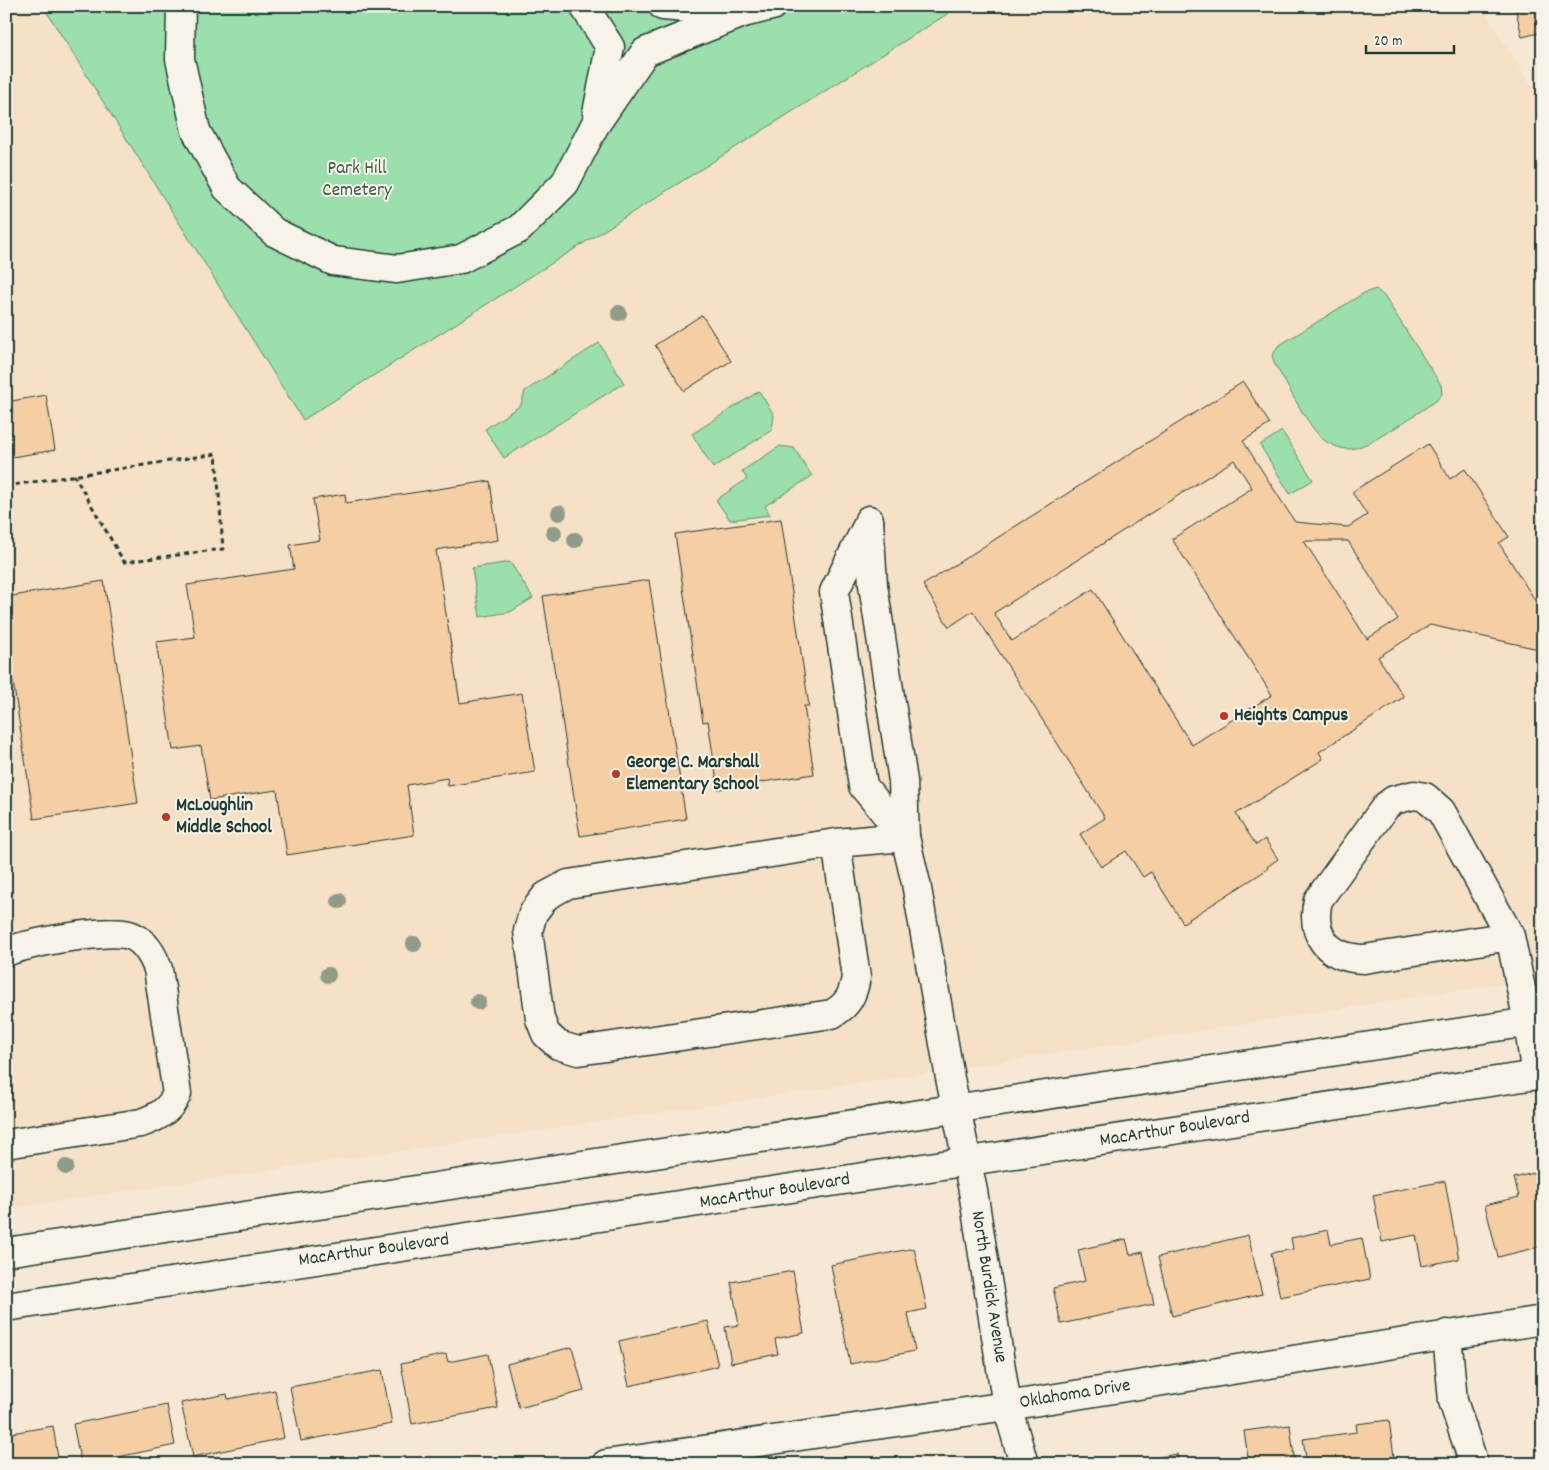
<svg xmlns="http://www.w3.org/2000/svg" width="1549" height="1470" viewBox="0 0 1549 1470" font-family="Dekko,sans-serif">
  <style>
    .built { fill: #f6e0c6 }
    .green { fill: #9bdfac; stroke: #5d8e70 }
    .building { fill: #f5cea4; stroke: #1f3d34; fill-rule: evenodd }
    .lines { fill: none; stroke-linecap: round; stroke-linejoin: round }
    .minor-casing { stroke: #1f3d34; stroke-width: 31 }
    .path { stroke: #1f3d34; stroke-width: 3; stroke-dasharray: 5 4; stroke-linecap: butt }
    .minor { stroke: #f7f3e8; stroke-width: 28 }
    .tree { fill: #8e9c89 }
    .poi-dot { fill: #c8321e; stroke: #f7f3e8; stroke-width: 2 }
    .labels { text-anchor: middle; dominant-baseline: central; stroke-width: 4; stroke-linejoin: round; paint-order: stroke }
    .park-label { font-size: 19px; fill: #385d4c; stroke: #f7f3e8 }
    .poi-label { font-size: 19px; font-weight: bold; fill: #1f3d34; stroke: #f7f3e8; text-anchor: start }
    .street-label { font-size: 19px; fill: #1f3d34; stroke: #f7f3e8 }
  </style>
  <rect width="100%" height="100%" fill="#f6e8d4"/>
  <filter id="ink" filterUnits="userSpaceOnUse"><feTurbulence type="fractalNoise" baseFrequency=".02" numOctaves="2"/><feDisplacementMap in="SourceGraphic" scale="10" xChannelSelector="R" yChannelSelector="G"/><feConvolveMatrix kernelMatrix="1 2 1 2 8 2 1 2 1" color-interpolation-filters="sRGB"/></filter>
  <g filter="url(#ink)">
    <path class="built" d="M6,6H43L303,419L960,6H1481L1543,104V977L961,1068L6,1209Z"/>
    <g class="green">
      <path d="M43,6H960L303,420Z"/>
      <path d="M1376,289L1384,296L1441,385L1442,394L1436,401C1418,412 1368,449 1349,449C1340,449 1331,445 1324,440C1307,426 1288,385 1275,365L1272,356L1278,346L1364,293Z"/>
      <path d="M599,343L624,383L504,458L485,429L521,405L525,391Z"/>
      <path d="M759,391L774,415L772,430L713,468L692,434Z"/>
      <path d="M1282,431L1313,480L1290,494L1260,445Z"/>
      <path d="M780,446L794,448L812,476L765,506L770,515L730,520L716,500L747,479L742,471Z"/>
      <path d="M510,562L533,598L510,612L480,617L472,568Z"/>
    </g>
    <g class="building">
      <path d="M1515,6H1543V32L1522,37Z"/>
      <path d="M702,315L731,361L684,391L655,345Z"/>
      <path d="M1243,382L1270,424L1243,441L1295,522L1348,527L1367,515L1352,492L1428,444L1450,479L1465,469L1509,537L1499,543L1543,613V650L1430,625L1378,657L1404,697L1319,752L1323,759L1236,814L1256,845L1265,839L1278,859L1267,867L1268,869L1183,923L1151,872L1143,877L1126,851L1101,867L1080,834L1105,818L973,611L949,627L923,585ZM1234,460L1252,488L1172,539L1272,695L1192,745L1093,589L1012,641L994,613ZM1304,541H1348L1398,619L1367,639Z"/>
      <path d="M46,395L55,450L6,458V402Z"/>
      <path d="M490,481L498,540L436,550L460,703L522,693L535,772L448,786L447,778L407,785L414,835L287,855L277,790L210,800L201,746L173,750L156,642L195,637L187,585L294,569L290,545L320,540L313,499L345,494L346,503Z"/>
      <path d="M781,519L809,706H804L814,774L718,789L708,721L703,722L675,534Z"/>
      <path d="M649,580L686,819L580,836L543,596Z"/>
      <path d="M104,581L138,803L34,819L6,635V597Z"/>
      <path d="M1541,1171L1543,1246L1498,1257L1485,1205L1519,1197L1514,1178Z"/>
      <path d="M1445,1181L1459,1259L1422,1266L1416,1235L1382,1242L1373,1195Z"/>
      <path d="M1328,1230L1331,1244L1362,1238L1370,1279L1280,1297L1271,1253L1293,1249L1291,1238Z"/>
      <path d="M1248,1235L1262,1294L1172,1316L1158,1257Z"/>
      <path d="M1126,1239L1130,1255L1143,1252L1154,1304L1061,1324L1053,1288L1085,1281L1078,1250Z"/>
      <path d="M914,1248L927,1309L908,1313L915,1351L850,1364L831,1265Z"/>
      <path d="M793,1271L804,1333L775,1339L778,1354L731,1363L725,1327L739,1325L731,1282Z"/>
      <path d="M708,1321L718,1366L629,1386L619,1341Z"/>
      <path d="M572,1347L584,1391L519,1408L507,1364Z"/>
      <path d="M446,1354L448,1362L488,1354L498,1408L412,1424L401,1364Z"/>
      <path d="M382,1370L392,1424L301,1441L290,1387Z"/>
      <path d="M275,1390L284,1438L193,1457L181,1403L227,1394L228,1399Z"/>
      <path d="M1543,1395V1420L1539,1396Z"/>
      <path d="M167,1405L175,1445L118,1457L119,1464H81L73,1424Z"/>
      <path d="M1389,1420L1395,1464H1307L1303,1439L1357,1432L1356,1424Z"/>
      <path d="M1290,1425L1295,1464H1249L1244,1431Z"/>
      <path d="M53,1426L59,1464H6V1434Z"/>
      <path d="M1177,1454L1179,1464H1121Z"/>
    </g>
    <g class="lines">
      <defs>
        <g id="minor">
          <path d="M181,6L180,59L196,131L227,188L274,232L333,261L397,269L461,259L519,229L565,183L595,125L645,52L743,13"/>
          <path d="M584,6L610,47L597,113"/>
          <path d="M663,6L743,13L772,6"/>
          <path d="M869,520L873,585L903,781L905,837L916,883L950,1078L973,1191L1007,1406L1024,1464"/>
          <path d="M869,522L834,592L863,786L905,837"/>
          <path d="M836,843L856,977C853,995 848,1005 832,1014L578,1051L558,1045L546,1034L540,1019L528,931L533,913L546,896L568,884L836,843L905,837"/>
          <path d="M1510,936L1364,959C1327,958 1310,935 1318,900L1386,806L1394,800L1414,795L1425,797L1441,811L1510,936L1528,1022L1536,1076"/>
          <path d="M6,952C28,943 111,927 132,936C146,942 153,956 158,969L177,1094C169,1111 158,1117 141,1123L6,1144"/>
          <path d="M6,1252L1543,1020"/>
          <path d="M6,1307L1543,1074"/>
          <path d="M1447,1334L1453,1401L1474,1464"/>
          <path d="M606,1464L1007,1406L1543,1320"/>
        </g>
      </defs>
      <use href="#minor" class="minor-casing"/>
      <path class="path" d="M6,486L216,454L223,549L124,562L74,475"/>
      <use href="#minor" class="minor"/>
    </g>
    <g class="tree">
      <circle cx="619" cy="313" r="8"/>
      <circle cx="559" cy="513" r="8"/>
      <circle cx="554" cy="533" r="8"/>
      <circle cx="575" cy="540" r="8"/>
      <circle cx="339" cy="901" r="8"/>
      <circle cx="414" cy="944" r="8"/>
      <circle cx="328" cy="975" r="8"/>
      <circle cx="478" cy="1002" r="8"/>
      <circle cx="66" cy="1167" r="8"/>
    </g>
  </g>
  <g class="poi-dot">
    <circle cx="1224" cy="716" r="5"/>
    <circle cx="616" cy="774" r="5"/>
    <circle cx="166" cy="817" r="5"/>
  </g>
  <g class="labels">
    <g class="park-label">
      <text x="357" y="169">Park Hill<tspan x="357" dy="22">Cemetery</tspan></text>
    </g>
    <g class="poi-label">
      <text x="1234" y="716">Heights Campus</text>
      <text x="626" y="763">George C. Marshall<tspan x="626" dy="22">Elementary School</tspan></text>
      <text x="176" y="806">McLoughlin<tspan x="176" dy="22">Middle School</tspan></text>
    </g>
    <g class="street-label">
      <text transform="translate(1175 1130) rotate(-9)">MacArthur Boulevard</text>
      <text transform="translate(775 1192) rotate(-9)">MacArthur Boulevard</text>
      <text transform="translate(374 1251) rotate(-8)">MacArthur Boulevard</text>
      <text transform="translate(988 1287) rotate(81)">North Burdick Avenue</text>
      <text transform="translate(1075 1395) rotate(-9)">Oklahoma Drive</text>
    </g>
  </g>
  <rect width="1549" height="1470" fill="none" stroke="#f7f3e8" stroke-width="25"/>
  <rect x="12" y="12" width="1524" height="1445" fill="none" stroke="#1f3d34" stroke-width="2" filter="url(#ink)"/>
  <path d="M1366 45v8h88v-8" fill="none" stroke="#1f3d34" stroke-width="2.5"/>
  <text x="1374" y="45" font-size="15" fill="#1f3d34" stroke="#f7f3e8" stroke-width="4" paint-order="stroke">20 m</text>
</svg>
